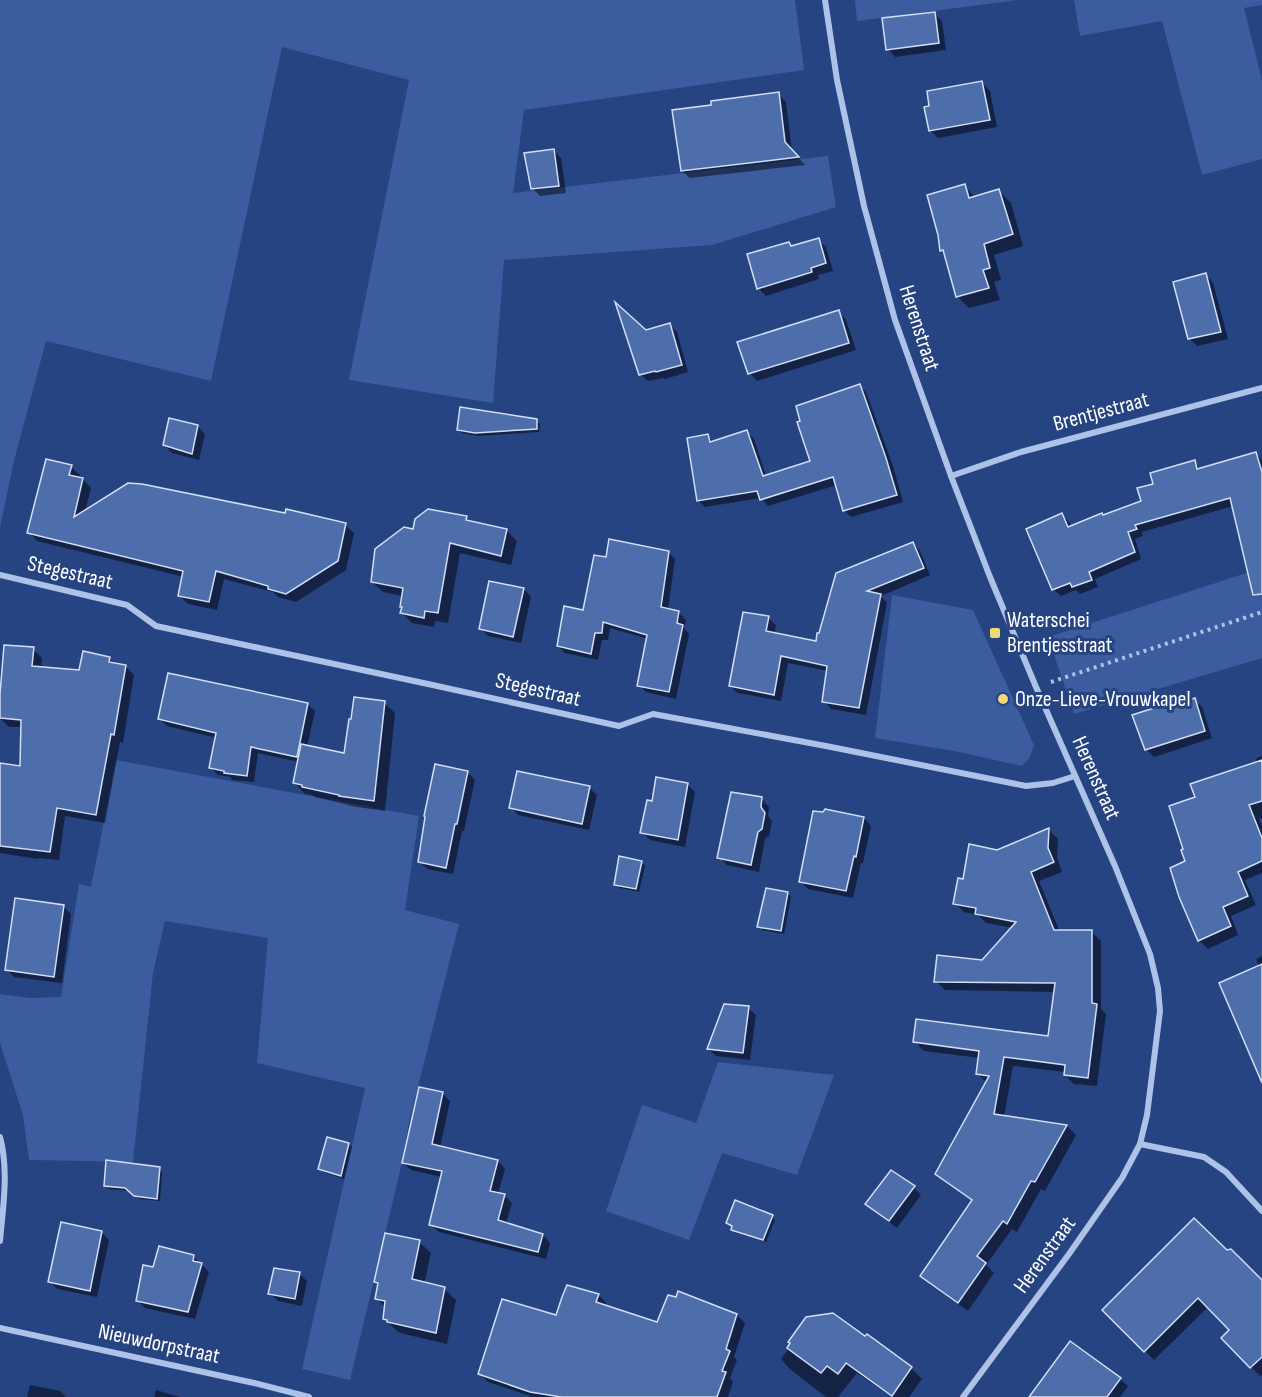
<svg xmlns="http://www.w3.org/2000/svg" width="1262" height="1397" viewBox="0 0 1262 1397" font-family="'Sofia Sans Condensed',sans-serif">
  <style>
    .green { fill: #3b5c9f }
    .shadow { fill: #0007 }
    .building { fill: #4e6dab; stroke: #d2def5; stroke-width: 1.5 }
    .lines { fill: none; stroke-linecap: round; stroke-linejoin: round }
    .path { stroke: #aec1e7; stroke-width: 4; stroke-dasharray: 3 4.5; stroke-linecap: butt }
    .street { stroke: #aec1e7; stroke-width: 6 }
    .poi-dot { fill: #f0da73; stroke: #264382; stroke-width: 2 }
    .labels { text-anchor: middle; dominant-baseline: central; stroke-width: 6; stroke-linejoin: round; paint-order: stroke }
    .street-label { font-size: 22px; fill: #fff; stroke: #264382 }
    .poi-label { font-size: 22px; fill: #fff; stroke: #264382; text-anchor: start }
  </style>
  <rect width="100%" height="100%" fill="#264382"/>
  <g class="green">
    <path d="M0,0H795L804,70L524,110L513,193L828,156L836,207L712,245L504,260L493,403L349,380L409,80L282,47L211,381L46,341L14,461L0,528Z"/>
    <path d="M855,0H1018L857,21Z"/>
    <path d="M1074,0H1262V5L1244,8L1262,80V159L1202,175L1162,21L1080,36Z"/>
    <path d="M1262,568V658L1074,714L1048,637Z"/>
    <path d="M892,595L973,610L1034,745L1030,757L1022,766L954,751L875,738Z"/>
    <path d="M116,760L419,816L405,910L459,924L409,1122L402,1163L350,1380L302,1369L365,1088L257,1063L268,938L165,921L153,973L133,1162L29,1160L23,1115L0,1043V994L30,998L61,997L79,884L91,887Z"/>
    <path d="M718,1062L834,1075L797,1175L722,1153L689,1240L606,1211L642,1105L696,1123Z"/>
  </g>
  <g class="shadow">
    <path d="M934,14L942,21L946,50L895,57L888,49Z"/>
    <path d="M982,83L990,91L997,127L938,138L930,130L931,107Z"/>
    <path d="M778,94L786,102L792,151L805,165L690,178L682,171L713,106Z"/>
    <path d="M553,150L561,158L566,193L540,196L532,188Z"/>
    <path d="M964,186L976,198L999,191L1011,203L1023,246L994,255L1001,280L994,282L1000,300L969,308L957,296L946,254L941,250Z"/>
    <path d="M818,240L826,247L833,271L818,275L819,279L766,296L758,288L789,244L792,247Z"/>
    <path d="M1206,275L1213,283L1228,339L1197,346L1189,338Z"/>
    <path d="M839,312L846,320L856,350L757,381L750,373Z"/>
    <path d="M669,325L677,332L688,372L665,379L663,378L648,381L640,374L645,332Z"/>
    <path d="M859,385L866,392L893,466L903,502L851,517L844,510L837,485L768,506L761,498L705,507L698,500L708,436L714,442L747,432L754,439L766,476L812,462Z"/>
    <path d="M536,421L540,424L539,432L478,436L462,433L458,430Z"/>
    <path d="M197,426L205,434L199,460L172,453L164,445Z"/>
    <path d="M1256,454L1262,460V569L1233,506L1142,532L1143,536L1135,539L1141,559L1095,579L1098,587L1080,594L1076,590L1061,596L1053,589L1062,515L1069,522L1071,527L1104,517L1142,502L1155,485L1194,462L1202,470Z"/>
    <path d="M71,467L80,475L79,479H83L91,488L85,512L345,525L354,533L346,570L296,602L278,597L273,592L224,579L217,610L188,604L179,595L184,577L37,541L29,532Z"/>
    <path d="M466,517L471,523L506,530L517,541L511,565L460,553L448,623L435,621L434,627L412,623L402,613L403,596L383,592L372,582L414,531Z"/>
    <path d="M913,543L920,551L930,575L881,596L887,603L866,715L831,709L824,701L828,671L788,663L781,701L738,693L730,686L768,618L776,625L774,634L817,643Z"/>
    <path d="M668,552L675,559L668,610L678,612L686,620L684,628L689,634L676,699L646,692L639,685L648,639L610,628L608,640H602L598,660L565,653L558,646L584,612L607,559Z"/>
    <path d="M524,589L531,597L521,643L488,636L480,628Z"/>
    <path d="M33,649L42,658L41,669L80,671L109,658L115,664L125,666L134,675L123,743L120,742L105,823L65,816L59,860L39,858L38,859L0,853V765L22,767V727H9L0,718V712Z"/>
    <path d="M1182,700L1184,703L1194,700L1202,707L1212,738L1154,757L1146,749Z"/>
    <path d="M384,703L395,713L385,811L351,806L349,805L315,797L312,795L305,794L295,783L299,762L258,753L254,782L232,780L230,777L218,775L211,768L217,738L167,726L160,719L307,704L315,711L307,747L346,755Z"/>
    <path d="M1262,756V818L1259,819L1262,825V873L1245,880L1256,905L1231,916L1238,935L1208,949L1199,940L1187,862L1197,798L1257,763L1256,758Z"/>
    <path d="M467,772L475,780L464,831H462L453,874L427,869L419,861Z"/>
    <path d="M687,784L695,792L685,847L650,840L642,832L653,802Z"/>
    <path d="M589,788L597,795L589,830L518,815L511,807Z"/>
    <path d="M762,799L769,807L768,816L772,821L769,836L765,839L759,872L727,865L719,857Z"/>
    <path d="M864,818L871,826L863,863H861L853,898L808,889L800,881Z"/>
    <path d="M1049,830L1058,839L1057,858L1062,872L1039,881L1060,932H1092L1101,941V1009L1106,1014L1097,1086L1074,1084L1065,1075V1072L1013,1066L1004,1117L1067,1126L1076,1135L1045,1191L1041,1189L1017,1232L1012,1229L986,1265L994,1273L968,1311L931,1285L922,1276L973,1201L946,1183L937,1173L987,1083L978,1074L980,1058L924,1051L915,1042L1049,1038L1056,992L945,990L936,981L983,961L1013,928L986,923L978,915L964,912L955,903L964,881L997,851Z"/>
    <path d="M641,862L645,866L639,892L620,888L616,884Z"/>
    <path d="M788,893L791,897L784,934L762,930L759,926Z"/>
    <path d="M64,907L71,914L62,983L14,977L6,969Z"/>
    <path d="M1262,956V1080L1259,967L1256,959Z"/>
    <path d="M748,1008L756,1015L750,1060L716,1056L708,1049Z"/>
    <path d="M442,1093L450,1101L440,1148L498,1161L505,1169L498,1194L505,1196L512,1203L506,1224L543,1235L550,1243L546,1259L439,1232L431,1225L442,1177L411,1170L403,1163Z"/>
    <path d="M348,1144L352,1147L344,1179L323,1172L320,1168Z"/>
    <path d="M159,1169L162,1172L160,1201L139,1199L130,1191L109,1189L106,1185Z"/>
    <path d="M891,1172L914,1188L921,1195L897,1228L874,1211L867,1204Z"/>
    <path d="M772,1217L775,1220L766,1242L736,1233L733,1229L734,1227L727,1223Z"/>
    <path d="M102,1233L109,1240L97,1297L57,1289L50,1281Z"/>
    <path d="M419,1242L431,1253L424,1284L444,1289L456,1300L447,1344L400,1333L396,1330L384,1319L386,1308L376,1298L379,1285L376,1281Z"/>
    <path d="M193,1256L209,1272L195,1319L145,1308L137,1300L154,1269Z"/>
    <path d="M299,1274L307,1281L302,1306L278,1301L270,1293Z"/>
    <path d="M1262,1282V1375L1260,1376L1223,1338L1231,1330L1209,1306L1154,1360L1104,1310Z"/>
    <path d="M599,1295L606,1303L605,1307L658,1324L737,1315L745,1323L734,1357L737,1360L730,1378L733,1382L728,1397H533L488,1382L480,1374L557,1317Z"/>
    <path d="M868,1336L911,1368L922,1379L909,1397H892L857,1373L838,1397H826L791,1370L781,1359L792,1344L865,1338Z"/>
    <path d="M1070,1343L1120,1379L1128,1386L1120,1397H1032Z"/>
    <path d="M30,1385L60,1391L66,1397H27Z"/>
    <path d="M156,1390L180,1397H154Z"/>
  </g>
  <g class="building">
    <path d="M935,12L939,43L886,50L882,18Z"/>
    <path d="M982,81L990,120L929,131L924,107L929,106L927,91Z"/>
    <path d="M779,92L785,142L799,157L681,171L672,110L711,105V101Z"/>
    <path d="M554,149L559,186L531,189L524,153Z"/>
    <path d="M965,184L969,198L999,189L1013,234L984,244L990,268L983,270L989,288L956,297L943,250L940,251L938,235L927,195Z"/>
    <path d="M819,238L826,263L811,268L812,272L757,289L747,254L789,242L791,246Z"/>
    <path d="M1206,273L1221,332L1188,339L1173,282Z"/>
    <path d="M615,302L646,330L670,323L682,365L656,372L655,371L639,375Z"/>
    <path d="M839,310L849,343L748,374L737,342Z"/>
    <path d="M860,384L886,458L897,495L843,511L833,477L760,500L757,491L697,501L687,438L708,434L710,442L747,430L763,476L810,461L797,422L800,421L796,406Z"/>
    <path d="M460,407L537,419V429L475,433L457,430Z"/>
    <path d="M169,418L198,425L192,454L163,445Z"/>
    <path d="M1256,452L1262,472V594L1253,595L1230,498L1135,525L1137,529L1128,532L1135,552L1089,572L1092,580L1072,587L1070,583L1052,590L1026,529L1062,513L1068,527L1102,513L1103,515L1141,501L1137,488L1153,484L1150,473L1195,460L1197,469Z"/>
    <path d="M46,459L72,465L69,475L83,478L74,517L128,483L142,484L285,513L286,509L346,523L338,561L286,594L268,589V586L216,571L209,602L178,596L183,571L27,533Z"/>
    <path d="M428,509L467,516L466,520L507,529L501,556L450,543L438,613L425,611L424,618L400,613L402,607H400L403,588L371,582L375,549L404,527L413,529L415,519Z"/>
    <path d="M609,539L669,551L661,607L679,611L677,623L683,625L669,692L637,686L647,635L603,622L602,633H595L591,654L557,646L564,606L583,610L594,555L606,557Z"/>
    <path d="M913,542L924,568L867,591L881,594L859,708L822,702L827,666L781,656L774,695L729,686L743,612L769,616L766,631L816,641L817,633H819L836,573Z"/>
    <path d="M489,581L524,588L513,637L479,629Z"/>
    <path d="M4,645L34,647L32,666L79,670L83,651L110,657L109,662L126,665L114,735L111,734L96,815L57,808L50,852L0,846V763L20,766L21,720L0,718V694Z"/>
    <path d="M168,673L308,703L297,757L251,747L247,776L224,773V771L209,768L216,733L158,719Z"/>
    <path d="M354,697L385,701L374,801L339,796V795L302,787V785L293,783L301,744L344,753L349,719H351Z"/>
    <path d="M1195,698L1205,731L1145,750L1132,715L1182,699L1183,702Z"/>
    <path d="M1262,760V801L1249,805L1262,838V861L1238,872L1248,896L1223,907L1231,926L1198,941L1179,897L1170,868L1185,861L1181,850L1183,849L1169,806L1195,797L1190,784Z"/>
    <path d="M435,764L468,771L457,824H455L446,868L418,862L425,817L424,816Z"/>
    <path d="M517,771L590,786L582,824L509,808Z"/>
    <path d="M656,777L688,783L678,840L640,833L647,800L652,801Z"/>
    <path d="M731,792L762,797L761,807L765,813L762,829L758,832L751,865L717,858Z"/>
    <path d="M825,809L864,817L856,857L854,856L846,891L799,882L813,811L823,812Z"/>
    <path d="M1049,828L1048,848L1054,862L1031,872L1054,930H1092V1003L1097,1004L1088,1078L1064,1075L1065,1065L1004,1057L994,1114L1067,1125L1035,1182L1031,1181L1007,1224L1003,1221L977,1256L986,1263L958,1303L920,1276L972,1200L935,1174L989,1076L976,1074L979,1051L913,1042L916,1019L1048,1036L1055,983L934,982L937,955L982,960L1016,922L975,914L976,908L953,904L958,878L963,879L969,844L997,850Z"/>
    <path d="M619,856L642,861L636,889L614,885Z"/>
    <path d="M766,888L788,892L781,931L757,927Z"/>
    <path d="M15,898L64,905L54,977L5,970Z"/>
    <path d="M1262,964V1083L1219,983Z"/>
    <path d="M724,1004L749,1006L743,1053L707,1049Z"/>
    <path d="M419,1087L443,1092L432,1144L498,1160L490,1191L505,1194L498,1220L543,1234L538,1252L429,1225L442,1171L402,1163Z"/>
    <path d="M327,1137L349,1143L341,1176L318,1169Z"/>
    <path d="M106,1160L160,1167L157,1199L134,1196L125,1188L104,1186Z"/>
    <path d="M891,1170L915,1186L889,1221L865,1204Z"/>
    <path d="M735,1200L773,1215L763,1240L731,1230L732,1226L726,1223Z"/>
    <path d="M1194,1218L1227,1250L1231,1249L1262,1280V1357L1250,1368L1221,1338L1229,1330L1198,1298L1144,1352L1102,1310Z"/>
    <path d="M61,1222L102,1231L90,1291L48,1282Z"/>
    <path d="M385,1233L420,1240L412,1279L445,1287L436,1333L387,1322V1320L383,1319L385,1301L375,1299L378,1283L374,1282Z"/>
    <path d="M159,1246L194,1255L193,1261L202,1263L188,1312L136,1301L143,1265L153,1267Z"/>
    <path d="M274,1268L300,1272L295,1299L268,1294Z"/>
    <path d="M567,1285L599,1294L596,1302L657,1322L668,1295L676,1297L678,1291L737,1314L726,1349L730,1351L722,1371L726,1372L717,1397H561L530,1392L478,1374L502,1299L556,1315L562,1297Z"/>
    <path d="M833,1313L865,1336L867,1334L912,1367L892,1396L846,1363L838,1374L827,1366L821,1373L787,1348L790,1343L788,1342L806,1317Z"/>
    <path d="M1070,1341L1121,1378L1107,1397H1029Z"/>
  </g>
  <g class="lines">
    <path class="path" d="M1051,682L1262,612"/>
    <g class="street">
      <path d="M825,0L837,80L864,206L895,320L951,476L990,577L1036,687L1115,866L1150,954L1158,988L1160,1011L1147,1115L1140,1144L1122,1178L1069,1254L963,1397"/>
      <path d="M951,476L1021,452L1262,388"/>
      <path d="M0,575L127,605L156,626L428,684L619,726L653,714L826,746L1026,786L1053,783L1075,776"/>
      <path d="M0,1137C9,1170 3,1207 0,1241"/>
      <path d="M1140,1144L1204,1157L1226,1172L1262,1211"/>
      <path d="M0,1328L254,1383L309,1397"/>
    </g>
  </g>
  <g class="poi-dot">
    <rect x="989" y="627" width="12" height="12" rx="3"/>
    <circle cx="1003" cy="699" r="6"/>
  </g>
  <g class="labels">
    <g class="street-label">
      <text transform="translate(919 328) rotate(72)">Herenstraat</text>
      <text transform="translate(1101 412) rotate(-15)">Brentjestraat</text>
      <text transform="translate(70 573) rotate(13)">Stegestraat</text>
      <text transform="translate(538 690) rotate(13)">Stegestraat</text>
      <text transform="translate(1096 778) rotate(66)">Herenstraat</text>
      <text transform="translate(1045 1255) rotate(-54)">Herenstraat</text>
      <text transform="translate(159 1344) rotate(12)">Nieuwdorpstraat</text>
    </g>
    <g class="poi-label">
      <text x="1007" y="620">Waterschei<tspan x="1007" dy="25">Brentjesstraat</tspan></text>
      <text x="1015" y="699">Onze-Lieve-Vrouwkapel</text>
    </g>
  </g>
</svg>
